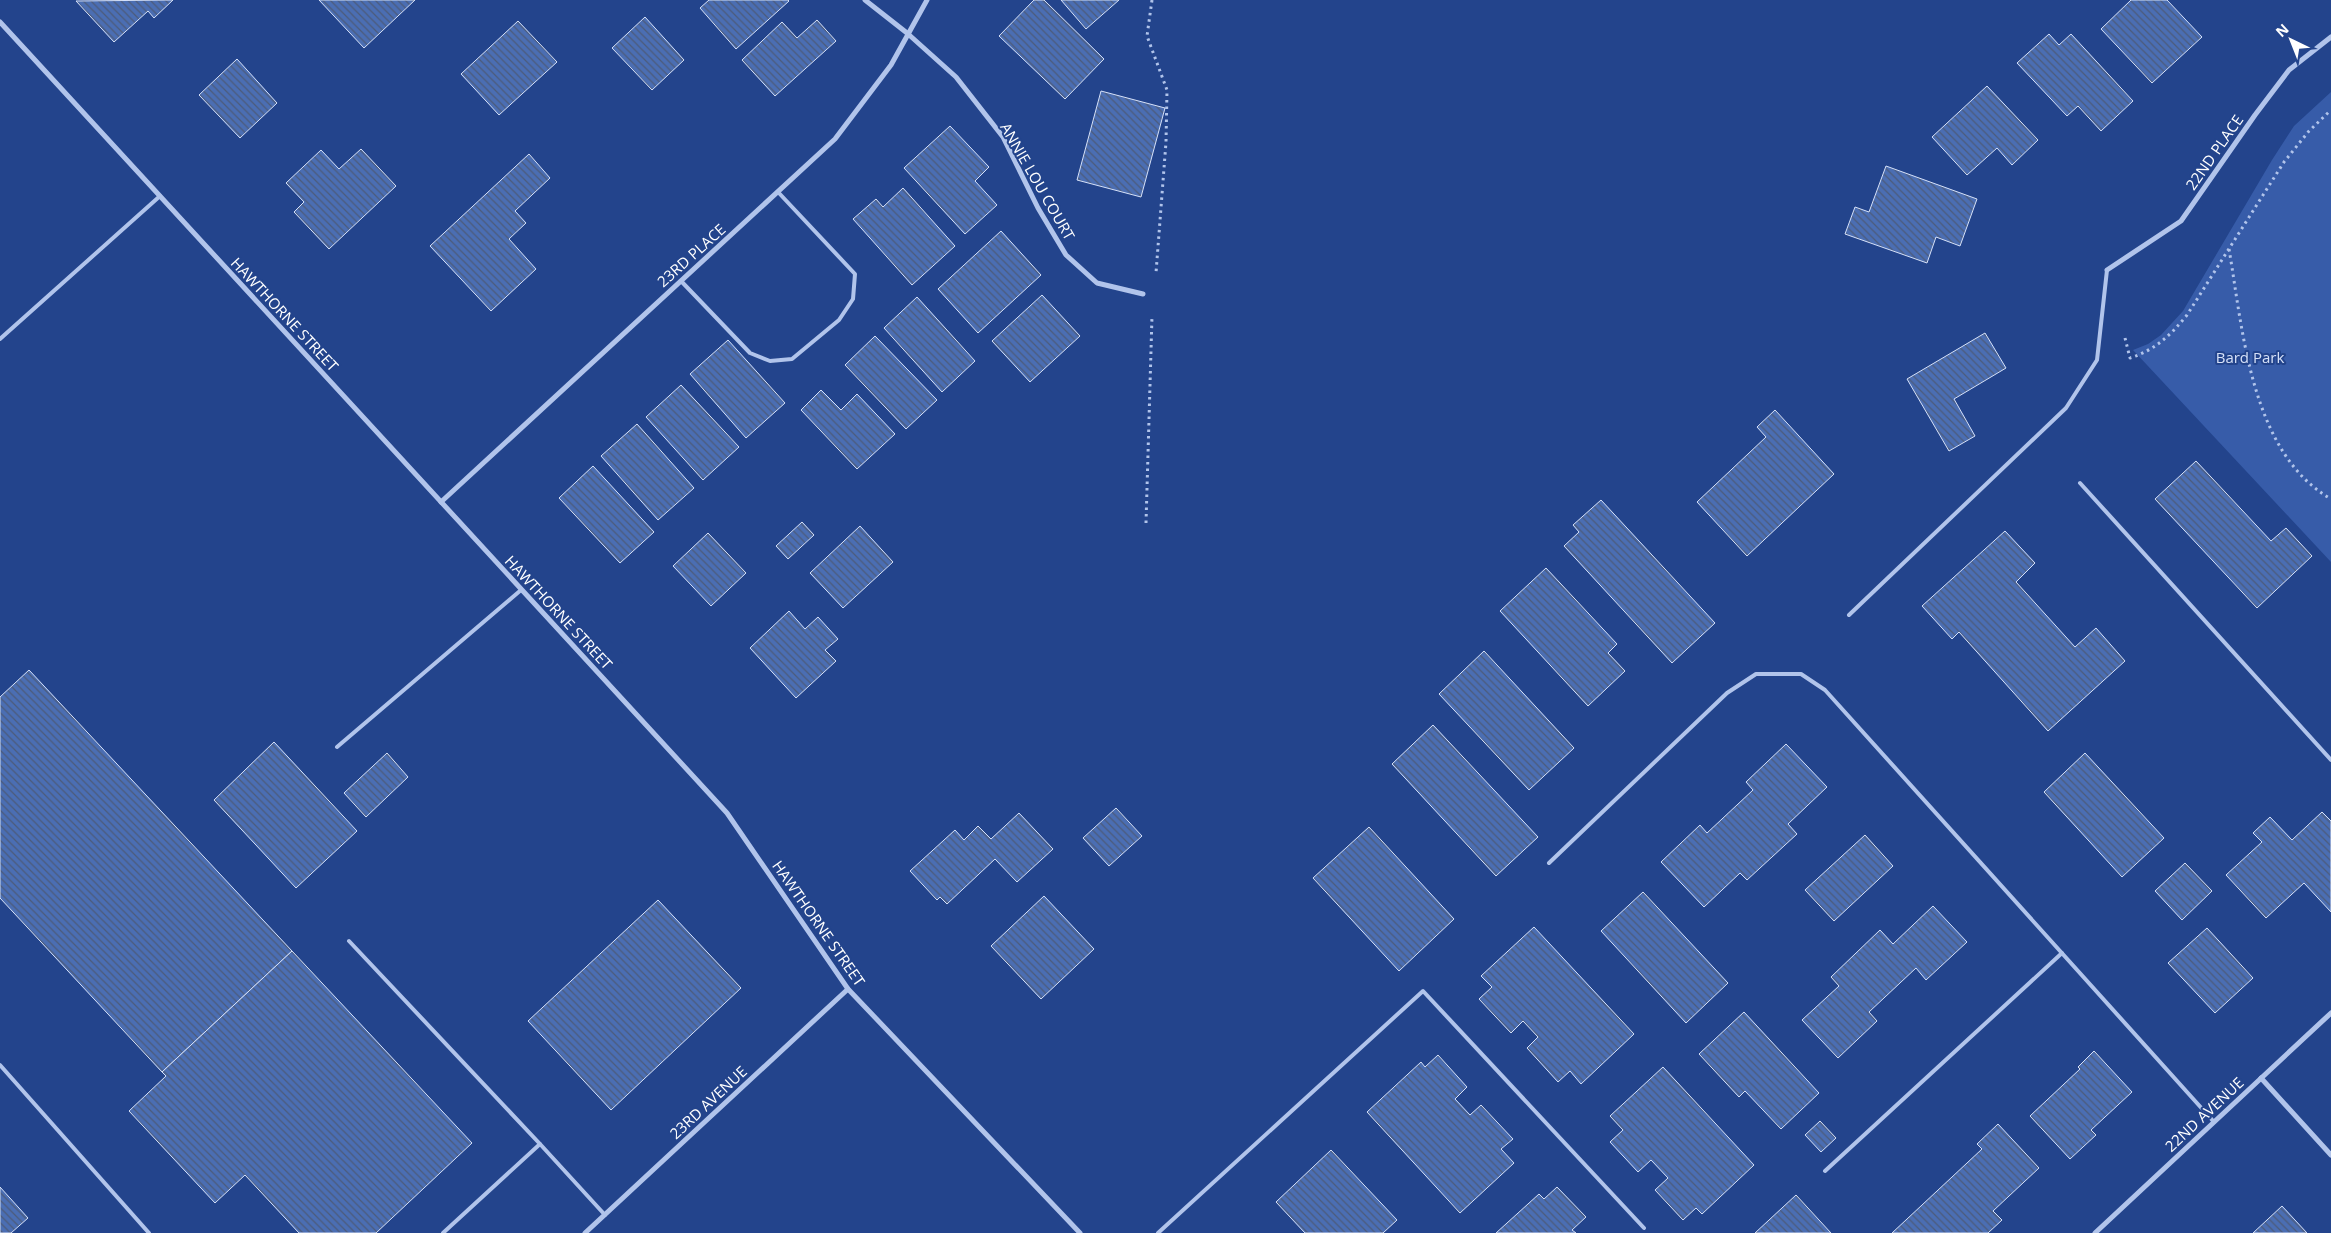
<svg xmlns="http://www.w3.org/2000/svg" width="2331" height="1233" viewBox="0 0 2331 1233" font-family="'Open Sans',sans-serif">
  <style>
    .green { fill: #375ca9 }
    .building { fill: url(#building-back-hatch); stroke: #d6e1f8 }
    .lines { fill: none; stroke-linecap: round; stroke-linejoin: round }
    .path { stroke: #b1c4eb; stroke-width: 3; stroke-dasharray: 2.5 4; stroke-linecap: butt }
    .service { stroke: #b1c4eb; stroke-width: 4 }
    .minor { stroke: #b1c4eb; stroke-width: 5 }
    .labels { text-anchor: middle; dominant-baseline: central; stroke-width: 4; stroke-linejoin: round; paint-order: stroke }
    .street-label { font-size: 15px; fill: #fff; stroke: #23448c }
    .park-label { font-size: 15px; fill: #d6e1f8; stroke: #23448c }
  </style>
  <defs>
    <pattern id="building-back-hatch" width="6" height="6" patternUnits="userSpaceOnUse" patternTransform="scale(1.25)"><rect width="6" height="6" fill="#4b6eb3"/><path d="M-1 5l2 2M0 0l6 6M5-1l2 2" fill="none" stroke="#4c5b7a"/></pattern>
  </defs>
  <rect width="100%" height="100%" fill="#23448c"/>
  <path class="green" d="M2331,92V562L2133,350L2148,344L2161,335L2183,311L2272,160L2294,126Z"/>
  <g class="building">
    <path d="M173,0L154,18L148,11L114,42L76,1Z"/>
    <path d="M319,0H415L364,48Z"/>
    <path d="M709,0H788L789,1L736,49L700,8Z"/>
    <path d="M1034,0H1044L1104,59L1065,99L999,36Z"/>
    <path d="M1061,0H1119L1086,29Z"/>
    <path d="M2131,0H2167L2202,37L2152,83L2101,29Z"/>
    <path d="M645,17L684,60L652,90L612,48Z"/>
    <path d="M817,20L836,41L775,96L742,60L782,22L797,38Z"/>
    <path d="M518,21L557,62L499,115L461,74Z"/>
    <path d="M2049,34L2059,45L2071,34L2133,101L2101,131L2078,106L2067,116L2017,63Z"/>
    <path d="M237,59L277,103L240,138L199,95Z"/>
    <path d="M1987,86L2038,140L2012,165L1997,148L1967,175L1932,137Z"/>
    <path d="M1101,91L1165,108L1141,197L1077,180Z"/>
    <path d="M950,126L989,167L975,181L997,205L965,234L904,168Z"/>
    <path d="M361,149L396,186L329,249L294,212L304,202L286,183L321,150L339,169Z"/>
    <path d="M529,154L550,178L515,211L526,223L509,239L536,269L491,311L430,246Z"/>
    <path d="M1886,166L1977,199L1960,246L1936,237L1927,263L1845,234L1855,207L1869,212Z"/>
    <path d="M903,188L955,246L912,285L853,219L876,199L883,207Z"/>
    <path d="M1001,231L1041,275L978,333L938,289Z"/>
    <path d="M1042,295L1080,336L1030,382L992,341Z"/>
    <path d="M917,297L975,361L942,392L884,328Z"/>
    <path d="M1985,333L2006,368L1954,399L1975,436L1949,451L1907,379Z"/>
    <path d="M875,336L937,400L906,429L845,365Z"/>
    <path d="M728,340L785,403L746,438L690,374Z"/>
    <path d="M681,385L739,447L703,480L646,417Z"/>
    <path d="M821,390L841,410L857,394L895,434L857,469L801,410Z"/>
    <path d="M1775,410L1834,474L1747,556L1697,502L1766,437L1757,427Z"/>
    <path d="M637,424L694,488L658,520L601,456Z"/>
    <path d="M2196,461L2271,541L2286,528L2312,556L2257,608L2155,499Z"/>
    <path d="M593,466L654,532L620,563L559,498Z"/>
    <path d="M1601,500L1715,623L1672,663L1564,546L1579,532L1573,525Z"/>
    <path d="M802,522L814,535L788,559L776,546Z"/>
    <path d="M860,526L893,562L843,608L810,573Z"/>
    <path d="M2005,531L2035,563L2016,582L2075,647L2096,628L2125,661L2048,731L1959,632L1952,639L1922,606Z"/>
    <path d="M708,533L746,573L711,606L673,566Z"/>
    <path d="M1546,568L1617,644L1608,653L1625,671L1588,706L1500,611Z"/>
    <path d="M789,611L805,629L818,617L838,639L825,650L836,661L796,698L750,648Z"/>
    <path d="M1484,651L1574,748L1529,790L1439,694Z"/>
    <path d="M29,670L292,951L162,1072L0,898V697Z"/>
    <path d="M1433,725L1538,837L1496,876L1392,764Z"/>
    <path d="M274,742L357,831L296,888L214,800Z"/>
    <path d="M1786,744L1827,787L1788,824L1797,834L1747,880L1740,873L1704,907L1661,862L1700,825L1707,833L1753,790L1746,782Z"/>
    <path d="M387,753L408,777L366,817L344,793Z"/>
    <path d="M2085,753L2164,838L2122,877L2044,792Z"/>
    <path d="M1116,808L1142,836L1109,866L1083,838Z"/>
    <path d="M2322,812L2331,821V912L2304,883L2266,918L2226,875L2262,842L2253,833L2270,817L2292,840Z"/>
    <path d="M1019,813L1053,849L1017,882L995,859L947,904L940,897L937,900L910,871L955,830L964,840L978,826L991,839Z"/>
    <path d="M1369,827L1454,919L1399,971L1313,878Z"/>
    <path d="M1865,835L1893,866L1834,921L1805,890Z"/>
    <path d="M2185,863L2212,891L2182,920L2155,891Z"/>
    <path d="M1643,892L1728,983L1686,1023L1601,931Z"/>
    <path d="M1044,896L1094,949L1041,999L991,946Z"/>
    <path d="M658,900L741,988L611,1110L528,1021Z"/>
    <path d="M1933,906L1967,942L1926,980L1916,968L1869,1012L1877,1021L1838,1058L1802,1020L1839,986L1831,977L1880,930L1893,944Z"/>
    <path d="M1534,927L1634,1034L1581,1084L1570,1071L1558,1082L1527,1048L1538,1037L1523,1021L1511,1033L1479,999L1492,987L1481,976Z"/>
    <path d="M2207,928L2253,978L2215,1013L2168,963Z"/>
    <path d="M292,951L472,1143L376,1233H299L245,1175L215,1203L129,1111L166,1076L162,1072Z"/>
    <path d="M1744,1012L1819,1093L1781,1129L1745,1091L1739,1097L1699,1054Z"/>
    <path d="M2094,1051L2132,1092L2091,1130L2096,1135L2070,1159L2030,1116L2080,1069L2078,1067Z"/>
    <path d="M1438,1055L1467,1087L1455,1099L1470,1115L1481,1105L1513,1139L1501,1149L1514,1163L1460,1213L1367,1112L1421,1062L1425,1067Z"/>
    <path d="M1663,1067L1754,1165L1702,1214L1696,1208L1683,1220L1655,1190L1668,1178L1651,1160L1638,1172L1610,1142L1623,1130L1610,1116Z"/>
    <path d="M1820,1121L1836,1138L1821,1152L1805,1135Z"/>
    <path d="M1998,1124L2039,1168L1993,1211L2002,1220L1988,1233H1892L1982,1149L1977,1144Z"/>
    <path d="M1331,1150L1397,1220L1383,1233H1305L1276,1202Z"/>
    <path d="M0,1187L28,1218L11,1233H0Z"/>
    <path d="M1557,1187L1586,1217L1572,1230L1576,1233H1496L1539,1194L1544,1199Z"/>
    <path d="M1796,1195L1831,1233H1755Z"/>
    <path d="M2282,1206L2307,1233H2253Z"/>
  </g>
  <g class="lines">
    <g class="path">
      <path d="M1152,0L1147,36L1167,90L1166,142L1156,273"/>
      <path d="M2229,249C2243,331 2251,453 2331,499"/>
      <path d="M2125,338L2130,358C2155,350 2171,335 2187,315L2284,162L2309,131L2331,110"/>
      <path d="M1146,523L1152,316"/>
    </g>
    <g class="service">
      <path d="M681,281L750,353L770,361L792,359L839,320L853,299L855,274L778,192"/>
      <path d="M0,339L160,196"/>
      <path d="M2080,483L2331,760"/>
      <path d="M1849,615L2066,408L2097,360L2107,270"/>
      <path d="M337,747L521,590"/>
      <path d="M1549,863L1727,693L1756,674H1801L1825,690L2214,1122"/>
      <path d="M349,941L540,1144L443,1233"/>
      <path d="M0,1065L149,1233"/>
      <path d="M540,1144L605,1215"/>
      <path d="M1825,1171L2062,953"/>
      <path d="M1158,1233L1423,991L1644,1228"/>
    </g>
    <g class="minor">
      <path d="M865,0L907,33L956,77L1003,137L1038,208L1066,255L1097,283L1143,294"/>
      <path d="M0,22L727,813L848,989L1080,1233"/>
      <path d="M2107,270L2181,221L2255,115L2289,70L2331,37"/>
      <path d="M441,502L835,139L891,65L927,0"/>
      <path d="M2261,1078L2331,1155"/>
      <path d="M585,1233L848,989"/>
      <path d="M2095,1233L2331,1013"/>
    </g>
  </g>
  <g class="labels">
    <g class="street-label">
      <text transform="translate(2214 152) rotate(-55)">22ND PLACE</text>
      <text transform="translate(1038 181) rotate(60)">ANNIE LOU COURT</text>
      <text transform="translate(691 255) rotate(-42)">23RD PLACE</text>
      <text transform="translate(285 314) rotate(47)">HAWTHORNE STREET</text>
      <text transform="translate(559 612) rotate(47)">HAWTHORNE STREET</text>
      <text transform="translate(819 923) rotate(55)">HAWTHORNE STREET</text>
      <text transform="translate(708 1102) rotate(-43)">23RD AVENUE</text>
      <text transform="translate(2204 1114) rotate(-43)">22ND AVENUE</text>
    </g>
    <g class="park-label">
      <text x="2250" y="357">Bard Park</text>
    </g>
  </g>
  <g transform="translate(2291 40) rotate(317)" stroke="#23448c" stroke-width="4" paint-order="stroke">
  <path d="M0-4L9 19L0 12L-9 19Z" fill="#ffffff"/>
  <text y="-8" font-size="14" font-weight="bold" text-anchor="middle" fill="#ffffff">N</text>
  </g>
</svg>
